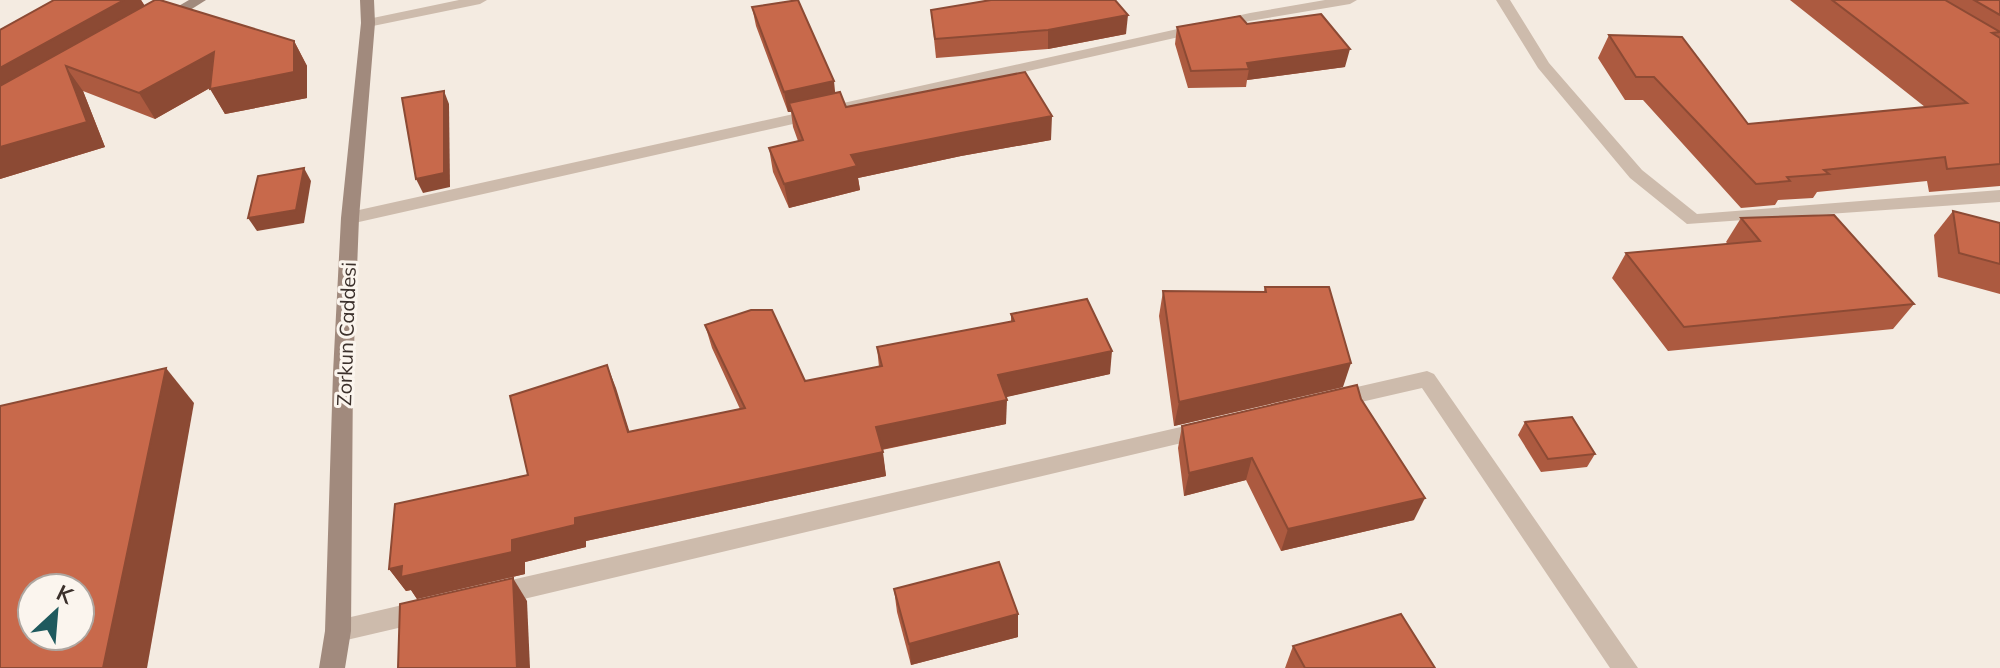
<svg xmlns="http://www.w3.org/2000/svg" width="2000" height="668" viewBox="0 0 2000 668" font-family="Mulish,sans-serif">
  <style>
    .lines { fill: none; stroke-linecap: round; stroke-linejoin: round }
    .street { fill: #cdbbac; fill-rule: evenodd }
    .secondary { fill: #a18a7d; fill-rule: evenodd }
    .wall { fill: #ac5a40 }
    .shaded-wall { fill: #8c4a34 }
    .building { fill: #c8694b; stroke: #8c4a34; stroke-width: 2; fill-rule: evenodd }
    .labels { text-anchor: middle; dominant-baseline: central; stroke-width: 6; stroke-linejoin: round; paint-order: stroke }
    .street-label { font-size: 20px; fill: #3b302b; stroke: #fbf5ee }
  </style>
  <rect width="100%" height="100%" fill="#f4ebe1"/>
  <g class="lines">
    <g class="street">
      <path d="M459,0H487L480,4L368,27L361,23L368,19Z"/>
      <path d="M1325,0H1357L1350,4L1250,21L350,224L341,218L350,212L1250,13Z"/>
      <path d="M1496,0H1510L1549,63L1642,170L1697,214L2000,190V202L1687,224L1630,178L1538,68Z"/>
      <path d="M1427,371L1434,374L1638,668H1610L1422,388L1335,408L1328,406L1324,400L1328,394L1335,392Z"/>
      <path d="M1207,421L1215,423L1218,429L1215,435L1207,437L494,606L485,603L482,595L485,587L494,584Z"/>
      <path d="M424,600L433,603L436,611L433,619L424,622L338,642L329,639L325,631L329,623L338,620Z"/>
    </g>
    <g class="secondary">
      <path d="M189,0H206L168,24H158V18Z"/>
      <path d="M360,0H374L375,23L359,218L353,373L351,631L345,668H319L325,631L333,373L341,218L361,23Z"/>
    </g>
  </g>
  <g class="wall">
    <path d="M54,0H141L145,6L294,41L307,66V98L225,114L210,88L155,119L83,91L105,147L0,179V30Z"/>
    <path d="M1790,0H2000V186L1929,192L1927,181L1817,192L1813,198L1778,200L1775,205L1741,208L1643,100H1625L1598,58L1609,35L1748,124L1925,107Z"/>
    <path d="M752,7L835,93L846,107L1051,140L961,156L858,178L860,190L789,208L773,172L769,148L798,141L793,127L791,112H788L756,26Z"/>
    <path d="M931,10L1126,34L1048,49L936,58Z"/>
    <path d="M1247,24L1345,67L1247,80L1246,87L1188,88L1175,44L1177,27Z"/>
    <path d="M1953,211L2000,223V294L1938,277L1934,235Z"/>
    <path d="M1741,218L1914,304L1893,329L1668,351L1612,278L1626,253L1728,244L1726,242Z"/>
    <path d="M1265,287L1343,387L1174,426L1159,316L1163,291L1264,292Z"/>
    <path d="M1011,314L1110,374L1005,397L1006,424L882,450L886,476L586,541V547L525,562V574L417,599L411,590L406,591L389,569L528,475L607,365L629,432L740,409L712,348L705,325L805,381L879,367L877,347L1011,322Z"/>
    <path d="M1361,399L1414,520L1281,551L1246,480L1184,496L1178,448L1182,426Z"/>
    <path d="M1525,422L1595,454L1587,467L1541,472L1518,435Z"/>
    <path d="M894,589L1018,637L911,665L897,612Z"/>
    <path d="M1293,646L1435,668H1285Z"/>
  </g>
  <g class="shaded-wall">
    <path d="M124,0H141L152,18L66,67L83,91L105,147L0,179V68Z"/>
    <path d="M1128,15L1126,34L1048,49V30Z"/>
    <path d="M294,41L307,66V98L225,114L210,89Z"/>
    <path d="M1350,49L1345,67L1247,80L1249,69L1247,63Z"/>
    <path d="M214,52L229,77L155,119L139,93Z"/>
    <path d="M834,81L836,101L789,103L791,112H788L784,92Z"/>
    <path d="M444,91L449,104L450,187L423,193L416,179Z"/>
    <path d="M1052,116L1051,140L961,156L858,178L860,190L789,208L784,184L851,155L961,133Z"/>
    <path d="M304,168L311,181L304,223L257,231L248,218Z"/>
    <path d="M1112,351L1110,374L998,399V375Z"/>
    <path d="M1351,363L1343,387L1174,426L1179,402Z"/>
    <path d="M607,365L616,388L637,456L628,432Z"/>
    <path d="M166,368L194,403L147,668H103Z"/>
    <path d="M1007,400L1006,424L879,450L876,427Z"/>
    <path d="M883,452L886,476L586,541V547L525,562V574L417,599L411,590L406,591L389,569L512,540L575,518Z"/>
    <path d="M1252,458L1246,480L1184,496L1189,473Z"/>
    <path d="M1425,498L1414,520L1281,551L1288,529Z"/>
    <path d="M513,578L527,601L530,668H515Z"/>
    <path d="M1018,614V637L911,665L909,644Z"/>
  </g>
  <g class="building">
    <path d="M54,0H124L0,68V30Z"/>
    <path d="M155,0H160L294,41V72L210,89L214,52L139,93L66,66L87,122L0,147V86Z"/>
    <path d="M798,0L834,81L784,92L752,7Z"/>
    <path d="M991,0H1115L1128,15L1048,30L935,39L931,10Z"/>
    <path d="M1832,0H1945L2000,32L1992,33L2000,38V164L1947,169L1945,157L1824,170L1829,174L1787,177L1790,181L1756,184L1654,77H1636L1609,35L1682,37L1748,124L1967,103Z"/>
    <path d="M1974,0H2000V15Z"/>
    <path d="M1321,14L1350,49L1247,63L1249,69L1191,71L1177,27L1240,16L1247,24Z"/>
    <path d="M1025,72L1052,116L961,133L851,155L857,166L784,184L769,148L803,140L789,103L840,92L846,107Z"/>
    <path d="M444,91V173L416,179L402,98Z"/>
    <path d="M304,168L296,210L248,218L258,176Z"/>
    <path d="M1953,211L2000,223V264L1959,253Z"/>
    <path d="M1834,215L1914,304L1684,327L1626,253L1760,241L1741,218Z"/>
    <path d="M1265,287H1329L1351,363L1179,402L1163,291L1266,292Z"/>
    <path d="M1087,299L1112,351L998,375L1007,400L876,427L883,452L575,518V525L512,540V552L401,577L402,566L389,569L395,504L528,475L510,396L607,365L628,432L745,408L705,325L751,310H772L805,381L882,366L877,347L1014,321L1011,314Z"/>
    <path d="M166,368L103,668H0V406ZM32,588H80V636H32Z"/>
    <path d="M1357,385L1361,399L1425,498L1288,529L1252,458L1189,473L1182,426Z"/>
    <path d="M1572,417L1595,454L1548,459L1525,422Z"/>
    <path d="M999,562L1018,614L909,644L894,589Z"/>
    <path d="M513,578L517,668H398L400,604Z"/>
    <path d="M1401,614L1435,668H1305L1293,646Z"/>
  </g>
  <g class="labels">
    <g class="street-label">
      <text transform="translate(346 334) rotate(-88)">Zorkun Caddesi</text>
    </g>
  </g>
  <g transform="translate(56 612) rotate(26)"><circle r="38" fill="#fbf5ee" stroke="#aea6a0" stroke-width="2"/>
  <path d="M0-6L14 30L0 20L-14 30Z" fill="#1f5a5e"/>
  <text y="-12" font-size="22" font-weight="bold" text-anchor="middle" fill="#3b302b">K</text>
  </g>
</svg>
